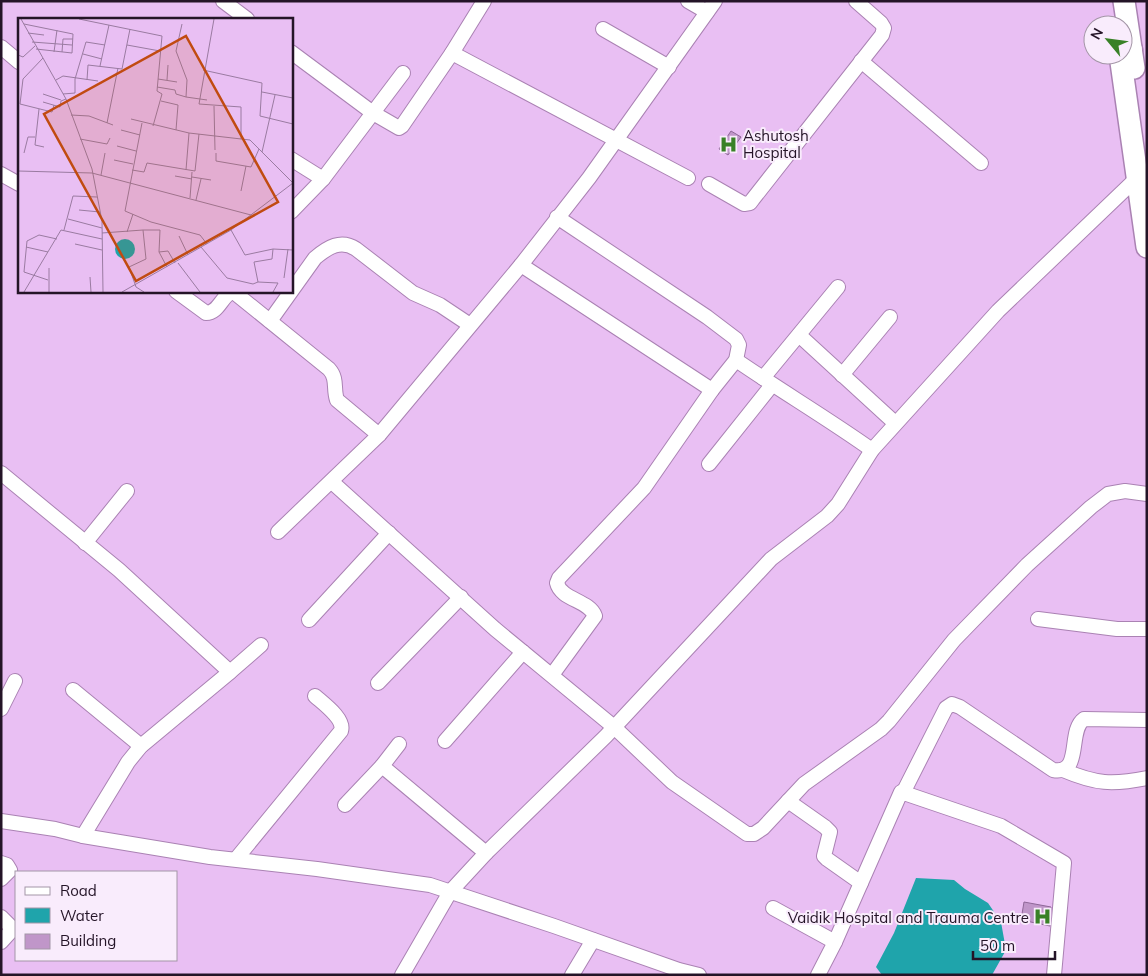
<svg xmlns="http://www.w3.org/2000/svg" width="1148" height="976" viewBox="0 0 1148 976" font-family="Mulish,sans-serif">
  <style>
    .water { fill: #1fa4ab }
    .building { fill: #c096c9; stroke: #8e6797 }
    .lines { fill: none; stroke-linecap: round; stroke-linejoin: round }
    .minor-casing { stroke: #aa82b3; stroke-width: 16 }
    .primary-casing { stroke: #aa82b3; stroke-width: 24 }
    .trunk-casing { stroke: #aa82b3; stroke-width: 25 }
    .minor { stroke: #fff; stroke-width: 14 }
    .primary { stroke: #fff; stroke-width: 21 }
    .trunk { stroke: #fff; stroke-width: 22 }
    .labels { text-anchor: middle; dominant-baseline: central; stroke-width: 4; stroke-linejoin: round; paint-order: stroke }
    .poi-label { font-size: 15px; fill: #241427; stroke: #f9ecfc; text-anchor: start }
    .inset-road { fill: none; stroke: #9a7ba1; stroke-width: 1 }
    .view { fill: #c14b11; fill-opacity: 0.15; stroke: #c14b11; stroke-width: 2.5 }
    .inset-edge { fill: none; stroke: #241427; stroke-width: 2.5 }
  </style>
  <rect width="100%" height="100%" fill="#e9bff3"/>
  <path class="water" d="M916,878L954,880L965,889L988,903L1001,922L1006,950L992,975H882L876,967L894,933Z"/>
  <g class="building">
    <path d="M731,131L741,137L728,155L719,149Z"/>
    <path d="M1024,902L1051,907L1050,926L1021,920Z"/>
  </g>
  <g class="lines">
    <defs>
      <g id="minor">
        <path d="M223,1L247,19"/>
        <path d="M688,1L707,12"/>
        <path d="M603,29L669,67"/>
        <path d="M1,47L19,62"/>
        <path d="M291,52L373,113L399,128L402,126L452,53L484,1"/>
        <path d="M452,53L688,178"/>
        <path d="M861,61L981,163"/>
        <path d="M291,159L323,179"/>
        <path d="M1,174L19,184"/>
        <path d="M709,184L744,204L750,203L753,199L882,35L884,28L881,23L856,1"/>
        <path d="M291,212L323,179L403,73"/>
        <path d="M521,265L712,390"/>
        <path d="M176,291L206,313C218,313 221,298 231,292L235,293L329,369C338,379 333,389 337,400L379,435"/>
        <path d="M270,321L315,258C328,247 341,239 356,249L413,293L440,305L470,325"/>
        <path d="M799,335L895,423"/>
        <path d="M736,360C781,391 827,418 872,450"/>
        <path d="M842,375L890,317"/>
        <path d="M763,378L838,287"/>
        <path d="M709,464L772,385"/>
        <path d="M1,473L119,570L230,672"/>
        <path d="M332,482L495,629L614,727L672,782L747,834H754L763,828L804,784L881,729L889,721L954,640L1027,565L1091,507L1108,494L1125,491L1147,494"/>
        <path d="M278,532L379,435L521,265L589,178L715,1"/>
        <path d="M85,543L127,491"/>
        <path d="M1038,619L1117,629H1147"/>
        <path d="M309,620L389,533"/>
        <path d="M552,675L595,616C589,600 561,600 557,583L559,578L644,488L712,390L736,360L739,345L736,339L707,317L557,217"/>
        <path d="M378,683L461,597"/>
        <path d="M73,690L141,746"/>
        <path d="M1,709L15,681"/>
        <path d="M445,741L523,652"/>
        <path d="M382,766L486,853"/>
        <path d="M1063,770C1096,784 1112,785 1147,778"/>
        <path d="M903,793L946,708L952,704L960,707L1053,770C1083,775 1067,731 1084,719L1147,720"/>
        <path d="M788,801L825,827L830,832L824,856L827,859L861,883"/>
        <path d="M345,805L382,766L399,744"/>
        <path d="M1,821L55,829L83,836L210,857L317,869L430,885L554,926L679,970L699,975"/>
        <path d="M83,836L128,762L141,746L230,672L261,645"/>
        <path d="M236,859L341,731C345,719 324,704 315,696"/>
        <path d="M1,863L7,865L10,870L1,879"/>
        <path d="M773,908L835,942"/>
        <path d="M1,917L12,928L11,931L1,942"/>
        <path d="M402,975L450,892L486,853L606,736L771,559L827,516L838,504L872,450L998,311L1138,177"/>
        <path d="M572,975L593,940"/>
        <path d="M818,975L835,942L901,792L1001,826L1064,863L1054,975"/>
      </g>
      <g id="primary">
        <path d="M1124,1L1134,68"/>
        <path d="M1120,55L1147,247"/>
      </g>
      <path id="trunk" d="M1123,52L1131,50"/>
    </defs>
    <use href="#minor" class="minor-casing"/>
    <use href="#primary" class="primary-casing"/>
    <use href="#trunk" class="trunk-casing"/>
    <use href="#minor" class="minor"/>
    <use href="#primary" class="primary"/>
    <use href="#trunk" class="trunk"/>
  </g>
  <defs>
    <symbol id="hospital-bare" viewBox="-9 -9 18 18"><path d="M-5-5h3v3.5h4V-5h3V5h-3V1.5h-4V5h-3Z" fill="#398127" stroke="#f9ecfc" stroke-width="2.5" paint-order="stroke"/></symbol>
  </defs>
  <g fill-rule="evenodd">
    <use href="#hospital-bare" x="716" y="132" width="25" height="25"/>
    <use href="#hospital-bare" x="1030" y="904" width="25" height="25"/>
  </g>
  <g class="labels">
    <g class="poi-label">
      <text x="743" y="135">Ashutosh<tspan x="743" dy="17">Hospital</tspan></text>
      <text x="1029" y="917" text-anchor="end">Vaidik Hospital and Trauma Centre</text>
    </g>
  </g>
  <g transform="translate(18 18)">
    <rect width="275" height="275" fill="#e9bff3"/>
    <path d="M97 231a10 10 0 1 1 20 0a10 10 0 1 1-20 0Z" fill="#1fa4ab"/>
    <path class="inset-road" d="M3,1L48,81L74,151L84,203L85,274M61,1L144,18L139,73L144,76L135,108M196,1L181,86L223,89V121M6,6L55,16L54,35L18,31M164,6L158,33L169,62L168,79M10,15L26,17M14,24L54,27M109,27L142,33M36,34L39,12M44,34L45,21H55M65,36L84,41M0,37L5,39L17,28M25,40L5,61L2,86L34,94L36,87M82,48L91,7M185,52L244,65L242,98L275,106M140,61L159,64M38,62L45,58L80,63M69,62L70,47L104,51L112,11M149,62L150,47M139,69L157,72L158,76L168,79L189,82M244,74L275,80M25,76L43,82M45,76L57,75V61L68,24L87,27M143,83L160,87L158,112M25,84L42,89L43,83L48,81M196,88L197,132M21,91L17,127L26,129M53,97L71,98L95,107M113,101L171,115L232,122L275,165M89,105L100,50M124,105L107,193L133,204L182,217L189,226M103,112L122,117M62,121L89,126L92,120M99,128L118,133M244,134L257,77M6,135L10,119H17M198,135V143L233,149L241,131M96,142L115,146M114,152L126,154L129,145L177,153L181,116M168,152L171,115M0,153L74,155L233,197M83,157L87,135M157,158L174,161M174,159L193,162M223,173L228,148M172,180L174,154M178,182L183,161M61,192L82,194M50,201L84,210M46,212L55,178L79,179M125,212H142L141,234L150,233L157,245M213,212L227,237L255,231M109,214L115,196M84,215L125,212L128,241L111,249L118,269L126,274M161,218L170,237M57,226L84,232M8,229L30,234M183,229L209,260L235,266L240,264L236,244L254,241L255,231L275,232M141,234L149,249M160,245L182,274M31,250V274M72,259L73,274M266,260L270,231M30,262L6,254L9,223L21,217L39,221M240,264L260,265L255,274M6,274L43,212L84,221M104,274L213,212L275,165"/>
    <path class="view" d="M168,18L260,184L118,263L26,96Z"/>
    <rect width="275" height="275" class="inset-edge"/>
  </g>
  <rect width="1148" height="976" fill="none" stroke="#241427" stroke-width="5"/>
  <rect x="15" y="871" width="162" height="90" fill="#f9ecfc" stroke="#a496a7"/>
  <rect x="25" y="887" width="25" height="8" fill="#ffffff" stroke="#a496a7"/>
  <text x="60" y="896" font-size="15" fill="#241427">Road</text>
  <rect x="25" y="908" width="25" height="15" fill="#1fa4ab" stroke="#a496a7"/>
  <text x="60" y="921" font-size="15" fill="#241427">Water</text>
  <rect x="25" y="934" width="25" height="15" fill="#c096c9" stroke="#a496a7"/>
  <text x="60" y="946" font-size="15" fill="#241427">Building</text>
  <g transform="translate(1108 40) rotate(299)"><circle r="24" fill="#f9ecfc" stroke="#a496a7"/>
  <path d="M0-4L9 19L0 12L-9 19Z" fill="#398127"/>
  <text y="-8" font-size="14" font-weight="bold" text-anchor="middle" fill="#241427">N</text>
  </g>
  <path d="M973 951v8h82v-8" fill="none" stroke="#241427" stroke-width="2.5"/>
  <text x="980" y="951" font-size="15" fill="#241427" stroke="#f9ecfc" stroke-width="4" paint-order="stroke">50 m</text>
</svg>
